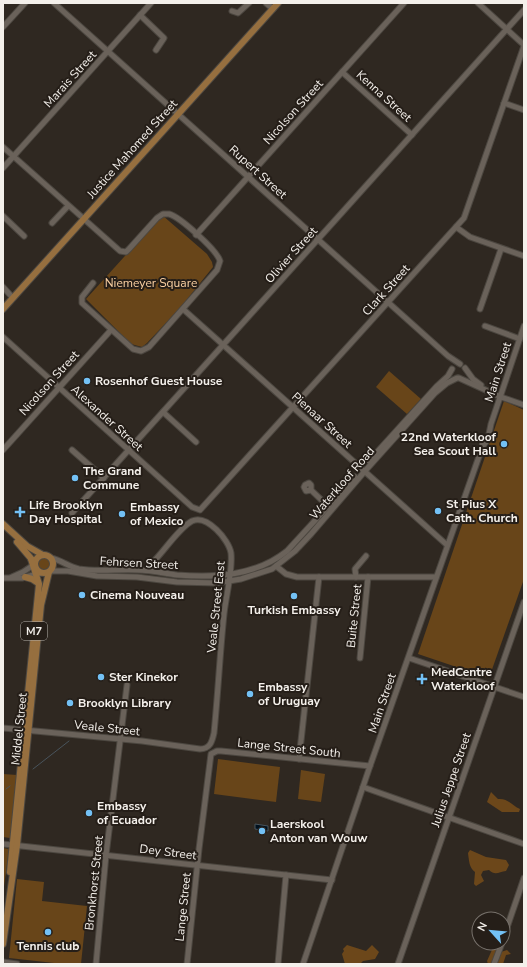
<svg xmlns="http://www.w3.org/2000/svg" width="527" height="967" viewBox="0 0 527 967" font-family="'Nunito Sans',sans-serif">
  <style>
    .green { fill: #684519 }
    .forest { fill: #6c471a }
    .water { fill: #00111f; stroke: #49545c }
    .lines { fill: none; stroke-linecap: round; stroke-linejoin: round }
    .stream { stroke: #49545c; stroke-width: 1 }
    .minor-casing { stroke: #4c4740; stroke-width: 7 }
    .major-casing { stroke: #4c4740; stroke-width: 8 }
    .minor { stroke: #6a625a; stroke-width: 5 }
    .major { stroke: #966f3f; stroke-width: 6 }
    .poi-dot { fill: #73c1f5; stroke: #251e18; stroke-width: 1.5 }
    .labels { text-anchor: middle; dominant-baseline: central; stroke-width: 4; stroke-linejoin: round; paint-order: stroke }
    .shield { fill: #251e18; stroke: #b6b1ac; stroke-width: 1 }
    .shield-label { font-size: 11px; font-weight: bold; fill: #f4f0eb }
    .street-label { font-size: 12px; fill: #f4f0eb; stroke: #251e18 }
    .park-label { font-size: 12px; fill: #fcd1a3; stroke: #251e18 }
    .poi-label { font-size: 12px; font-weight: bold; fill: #f4f0eb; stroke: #251e18; text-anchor: start }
  </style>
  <rect width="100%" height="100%" fill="#2f2821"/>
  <g class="green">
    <path d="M162,215L207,254L212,262L213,267L180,308L147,343L142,347L131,344L86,299Z"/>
    <path d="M389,371L421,399L407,414L376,387Z"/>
    <path d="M504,401L524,410V579L489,678L418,654Z"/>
    <circle cx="44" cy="563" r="7"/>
    <path d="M218,759L280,767L276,802L214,794Z"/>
    <path d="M301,770L325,774L321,802L298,799Z"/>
    <path d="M3,774L17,775L10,838L3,837Z"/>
    <path d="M3,848L9,849L3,894Z"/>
    <path d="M17,879L44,882L42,901L87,906L81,964H63L9,958Z"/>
  </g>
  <g class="forest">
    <path d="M491,792L498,799C508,798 511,805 520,809L519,812H502L487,802Z"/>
    <path d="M470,850L486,857L506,860L509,865L506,871C499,872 495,876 489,870L483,871L481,875L484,881L476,886L474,884L475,872C469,868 469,860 468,853Z"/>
    <path d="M495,943H499L501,952L507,950L511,954L506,955L503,964H488L487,961Z"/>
    <path d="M347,945L366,951L372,945L379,952L375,959L363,961L360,964H345L342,954L344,951L343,949Z"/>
  </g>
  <path class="water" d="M255,824L268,826V831L255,829Z"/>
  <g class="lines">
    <g class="stream">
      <path d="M33,769L69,741"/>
      <path d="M6,789L10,786"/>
    </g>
    <defs>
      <g id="minor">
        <path d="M54,3L448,356L460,364"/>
        <path d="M266,3L273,9"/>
        <path d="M478,3L524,45"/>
        <path d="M232,11L238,13L249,3"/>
        <path d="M140,15L164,38L156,50"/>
        <path d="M3,27L25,3"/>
        <path d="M342,72L412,135"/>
        <path d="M504,103L524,110"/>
        <path d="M3,147L120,251L126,252L129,249L157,218L163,214H169C180,217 217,250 220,261L217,270L149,347L141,351L133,349L82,303V297L93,283"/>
        <path d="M3,168L151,3"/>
        <path d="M3,216L24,236"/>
        <path d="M52,223L68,206"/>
        <path d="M456,227L470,237L524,256"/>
        <path d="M196,235L404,3"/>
        <path d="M3,287L13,298"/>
        <path d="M183,309L447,545"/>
        <path d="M480,309L501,249"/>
        <path d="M485,326L520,339"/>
        <path d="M3,337L192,507L200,510L464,218L524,46"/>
        <path d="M465,368L473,379L481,385"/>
        <path d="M459,378L501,397L524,405"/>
        <path d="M163,412L196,442"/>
        <path d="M483,446L488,439L491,424L524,326"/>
        <path d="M3,450L111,330"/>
        <path d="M72,450L104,478"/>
        <path d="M369,461L437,386L448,376L452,369"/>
        <path d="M311,490L306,491L304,487L305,485L309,483L311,485V490L331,509"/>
        <path d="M72,513L524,10"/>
        <path d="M51,558C61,560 69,567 79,569C98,572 118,569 137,570C150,570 163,573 177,575C215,578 256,576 287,551L355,477"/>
        <path d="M276,566L286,574L297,577H436"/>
        <path d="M50,571H68L97,576L137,577L177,582L217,583L241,579L272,569L295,551L311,534L365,471L435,393L447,383L457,378"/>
        <path d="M12,577L23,572L35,564"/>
        <path d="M356,577L355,569L366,556"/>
        <path d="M3,578H22L41,573"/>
        <path d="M360,658L368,577"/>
        <path d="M409,658L524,697"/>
        <path d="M3,728L142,741L200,749C210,749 212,742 214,733C218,693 220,653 224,614C226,595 233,571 231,553C229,540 207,514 192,521C178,529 166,549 154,561"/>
        <path d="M299,759L319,577"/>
        <path d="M363,787L524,844"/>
        <path d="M3,844L332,880"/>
        <path d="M503,939L524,878"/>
        <path d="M3,962L17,964"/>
        <path d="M96,964L106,855L127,685"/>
        <path d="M187,964L199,849L211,754L217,751H221L370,766"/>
        <path d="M278,964L286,875"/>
        <path d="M303,964L370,766L482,448L483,439"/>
        <path d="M398,964L524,602"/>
        <path d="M494,964L502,943"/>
      </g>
      <g id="major">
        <path d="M3,309L278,3"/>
        <path d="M3,524L27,546L43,555"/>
        <path d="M17,542L34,562"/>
        <circle cx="44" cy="564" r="9"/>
        <path d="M25,577L32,579L38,583"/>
        <path d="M10,872L38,594L39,584L31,559"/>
        <path d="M3,944L17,845L41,605L49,572"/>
      </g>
    </defs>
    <use href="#minor" class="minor-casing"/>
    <use href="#major" class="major-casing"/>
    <use href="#minor" class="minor"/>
    <use href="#major" class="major"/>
  </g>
  <g class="poi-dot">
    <circle cx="87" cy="381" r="4"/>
    <circle cx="504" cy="444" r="4"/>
    <circle cx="75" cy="478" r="4"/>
    <circle cx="438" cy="511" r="4"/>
    <path d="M18 506h4v4h4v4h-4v4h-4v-4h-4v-4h4z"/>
    <circle cx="122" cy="514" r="4"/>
    <circle cx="82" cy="595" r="4"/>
    <circle cx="294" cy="596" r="4"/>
    <circle cx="101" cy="677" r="4"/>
    <path d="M420 673h4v4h4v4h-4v4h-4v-4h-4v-4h4z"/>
    <circle cx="250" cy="694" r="4"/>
    <circle cx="70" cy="703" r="4"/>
    <circle cx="89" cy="813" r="4"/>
    <circle cx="262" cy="831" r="4"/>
    <circle cx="48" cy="932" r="4"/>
  </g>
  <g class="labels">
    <rect class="shield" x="21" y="622" width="26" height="18" rx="3"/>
    <g class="shield-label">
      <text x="34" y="631">M7</text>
    </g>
    <g class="street-label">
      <text transform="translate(70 79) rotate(-48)">Marais Street</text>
      <text transform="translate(384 96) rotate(42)">Kenna Street</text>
      <text transform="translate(293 112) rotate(-48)">Nicolson Street</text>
      <text transform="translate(132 149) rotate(-48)">Justice Mahomed Street</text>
      <text transform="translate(258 172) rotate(42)">Rupert Street</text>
      <text transform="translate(291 255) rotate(-48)">Olivier Street</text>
      <text transform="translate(386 290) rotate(-48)">Clark Street</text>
      <text transform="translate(498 372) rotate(-72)">Main Street</text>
      <text transform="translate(49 383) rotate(-48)">Nicolson Street</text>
      <text transform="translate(107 418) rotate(42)">Alexander Street</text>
      <text transform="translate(322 420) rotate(42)">Pienaar Street</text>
      <text transform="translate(342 483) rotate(-49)">Waterkloof Road</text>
      <text transform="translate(139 563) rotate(3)">Fehrsen Street</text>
      <text transform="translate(216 607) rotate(-84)">Veale Street East</text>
      <text transform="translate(354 616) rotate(-84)">Buite Street</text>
      <text transform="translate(382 703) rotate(-71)">Main Street</text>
      <text transform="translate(107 728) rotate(6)">Veale Street</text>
      <text transform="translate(19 729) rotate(-84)">Middel Street</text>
      <text transform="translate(289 748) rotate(6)">Lange Street South</text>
      <text transform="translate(451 780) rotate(-71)">Julius Jeppe Street</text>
      <text transform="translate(168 852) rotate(7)">Dey Street</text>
      <text transform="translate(94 883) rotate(-84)">Bronkhorst Street</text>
      <text transform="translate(183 907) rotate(-84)">Lange Street</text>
    </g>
    <g class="park-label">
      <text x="151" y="283">Niemeyer Square</text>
    </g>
    <g class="poi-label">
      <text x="95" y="381">Rosenhof Guest House</text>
      <text x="496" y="437" text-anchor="end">22nd Waterkloof<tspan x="496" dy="14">Sea Scout Hall</tspan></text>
      <text x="83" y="471">The Grand<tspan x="83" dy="14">Commune</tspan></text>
      <text x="446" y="504">St Pius X<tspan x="446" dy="14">Cath. Church</tspan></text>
      <text x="29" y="505">Life Brooklyn<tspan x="29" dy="14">Day Hospital</tspan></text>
      <text x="130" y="507">Embassy<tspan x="130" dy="14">of Mexico</tspan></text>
      <text x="90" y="595">Cinema Nouveau</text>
      <text x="294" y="610" text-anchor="middle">Turkish Embassy</text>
      <text x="431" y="672">MedCentre<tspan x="431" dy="14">Waterkloof</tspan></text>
      <text x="109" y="677">Ster Kinekor</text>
      <text x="258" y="687">Embassy<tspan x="258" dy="14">of Uruguay</tspan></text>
      <text x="78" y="703">Brooklyn Library</text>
      <text x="97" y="806">Embassy<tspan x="97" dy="14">of Ecuador</tspan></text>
      <text x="270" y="824">Laerskool<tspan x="270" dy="14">Anton van Wouw</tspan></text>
      <text x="48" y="946" text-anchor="middle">Tennis club</text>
    </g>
  </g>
  <rect width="527" height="967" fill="none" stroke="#f4f0eb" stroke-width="8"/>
  <g transform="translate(491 931) rotate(297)"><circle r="19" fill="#251e18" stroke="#78726c"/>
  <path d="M0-3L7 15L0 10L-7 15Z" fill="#73c1f5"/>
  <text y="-6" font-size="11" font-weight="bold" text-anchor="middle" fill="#f4f0eb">N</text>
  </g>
</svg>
